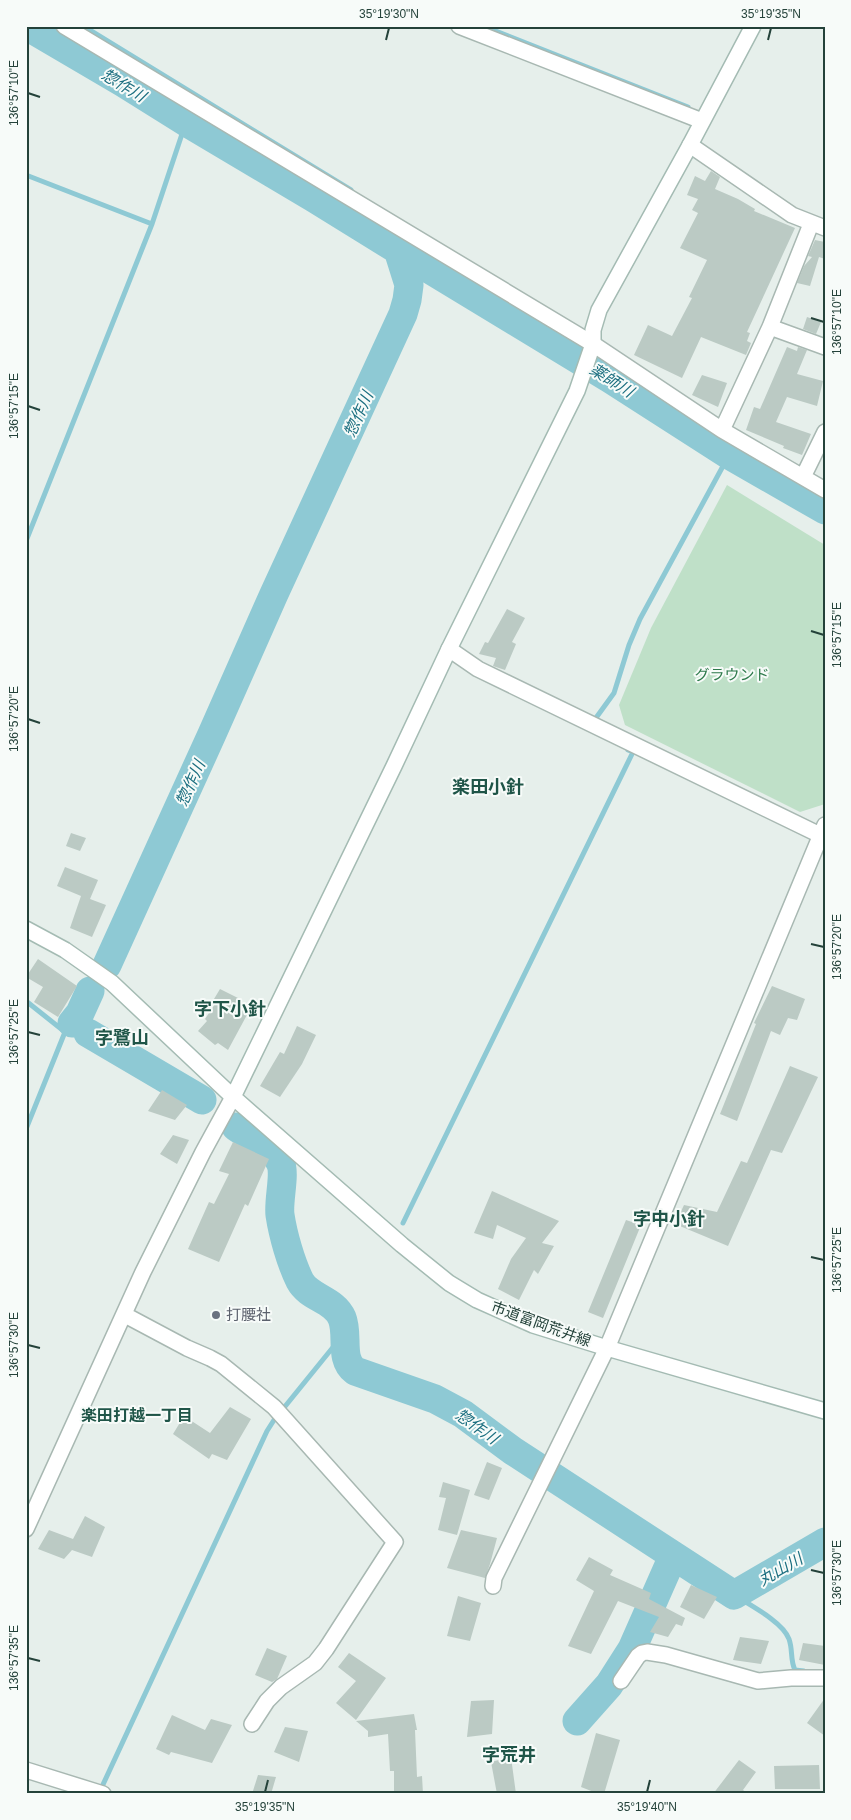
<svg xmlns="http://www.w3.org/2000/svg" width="851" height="1820" font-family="Helvetica,'Noto Sans JP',sans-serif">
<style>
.green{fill:#bfe0c8}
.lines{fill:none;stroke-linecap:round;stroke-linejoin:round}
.stream{stroke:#8ec9d4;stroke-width:5}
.river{stroke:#8ec9d4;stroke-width:29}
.building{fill:#bbcac4}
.street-casing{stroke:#a8b8b2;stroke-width:18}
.secondary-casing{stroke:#a4bbb3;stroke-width:18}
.street{stroke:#fff;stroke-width:15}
.secondary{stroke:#fff;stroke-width:15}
.ticks{fill:none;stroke:#24423a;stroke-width:2}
.worship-dot{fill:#6b7280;stroke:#f7fbf9;stroke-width:2}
.labels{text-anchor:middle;stroke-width:4;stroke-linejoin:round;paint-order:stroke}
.park-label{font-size:15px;fill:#2d7a4b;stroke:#f7fbf9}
.worship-label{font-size:15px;fill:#5b616d;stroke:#f7fbf9;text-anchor:start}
.street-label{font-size:15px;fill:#24423a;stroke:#f7fbf9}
.water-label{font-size:16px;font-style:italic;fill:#1c6f80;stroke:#f7fbf9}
.neighbourhood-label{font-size:16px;font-weight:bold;fill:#1f5548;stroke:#f7fbf9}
.quarter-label{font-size:18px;font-weight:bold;fill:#1f5548;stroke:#f7fbf9}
.neatline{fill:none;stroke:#24423a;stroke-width:2}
.ticks-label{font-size:12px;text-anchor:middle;fill:#24423a}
</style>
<rect width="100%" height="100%" fill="#e6efeb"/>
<!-- green -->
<path class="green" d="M 727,485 L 825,545 L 825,804 L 800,812 L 625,725 L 619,705 L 651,628 Z"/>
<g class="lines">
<!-- stream -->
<path class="stream" d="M 83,26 L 351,190
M 483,26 L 688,107
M 26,175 L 152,224
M 26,541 L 152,224 L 186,122
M 593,722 L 614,693 L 629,645 L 640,619 L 729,455
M 26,1001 L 65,1032
M 26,1129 L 65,1032 L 72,1023
M 403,1223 L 633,752 L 628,750
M 734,1595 C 750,1605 783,1622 789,1639 C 793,1650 790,1660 795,1670 L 804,1671
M 100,1791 L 267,1431 L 274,1420 L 334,1346"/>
<!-- river -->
<path class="river" d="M 30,28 L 122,82 L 186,122 L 314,198 L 398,250 L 409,285 L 407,300 L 403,314 L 274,594 L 212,734 L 107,965
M 398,250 L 609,378 L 729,455 L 825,510
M 72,1023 L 80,1013 L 90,991
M 88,1033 L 202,1100
M 236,1127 C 251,1137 272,1146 280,1162 C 286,1173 278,1200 280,1215 C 283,1235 291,1263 300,1281 C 309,1298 334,1299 342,1318 C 349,1335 339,1359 355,1371 L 435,1399 L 463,1414 L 513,1451 L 734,1595 L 825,1542
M 577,1721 L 609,1685 L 632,1649 L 673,1556"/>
</g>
<!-- building -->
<path class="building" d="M 711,171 L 720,177 L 715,189 L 738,199 L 755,209 L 754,211 L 795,228 L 747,332 L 750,333 L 747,341 L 751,343 L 746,355 L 701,337 L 682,378 L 634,355 L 648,325 L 672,336 L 692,298 L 689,297 L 707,260 L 680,248 L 698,213 L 692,210 L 698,199 L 687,195 L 695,176 L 705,181 Z
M 815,240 L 825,242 L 825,259 L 819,257 L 810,286 L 797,283 L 804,266 L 812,257 L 808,256 Z
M 807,317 L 821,322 L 816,334 L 803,329 Z
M 787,347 L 797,351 L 798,347 L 807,350 L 797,374 L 823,381 L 817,406 L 787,397 L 776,422 L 811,434 L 802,455 L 783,448 L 784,446 L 746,430 L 754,407 L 760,409 Z
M 702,375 L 727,383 L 718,407 L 692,395 Z
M 507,609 L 525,618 L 512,642 L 516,644 L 505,670 L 493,666 L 496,658 L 479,654 L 485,642 L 488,643 Z
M 71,833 L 86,838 L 80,851 L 66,846 Z
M 65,867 L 98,880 L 90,899 L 106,905 L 92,937 L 70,928 L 81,896 L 57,886 Z
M 38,959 L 77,986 L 58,1017 L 34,1002 L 43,987 L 26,977 Z
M 772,986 L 805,999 L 797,1020 L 788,1018 L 780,1035 L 771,1031 L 737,1121 L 720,1114 L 756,1024 L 754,1023 Z
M 220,989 L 238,998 L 235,1006 L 248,1013 L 228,1050 L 218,1043 L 215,1045 L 198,1031 L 207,1021 L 205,1019 L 217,1001 L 214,999 Z
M 297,1026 L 316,1035 L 302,1064 L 280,1097 L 260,1086 L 280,1052 L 284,1054 Z
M 790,1066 L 818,1077 L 782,1153 L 771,1150 L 728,1246 L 675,1224 L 684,1205 L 717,1212 L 741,1161 L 747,1163 Z
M 162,1090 L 187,1105 L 175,1120 L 148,1111 Z
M 173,1135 L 189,1140 L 177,1164 L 160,1154 Z
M 233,1142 L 269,1159 L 248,1206 L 245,1204 L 219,1262 L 188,1249 L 209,1202 L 214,1204 L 229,1174 L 219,1171 Z
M 492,1191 L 559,1221 L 542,1243 L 554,1246 L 538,1274 L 534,1270 L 519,1300 L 498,1289 L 511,1259 L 526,1238 L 497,1225 L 493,1239 L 474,1233 Z
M 626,1220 L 641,1225 L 603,1318 L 588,1312 Z
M 230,1407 L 251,1419 L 227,1460 L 212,1454 L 209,1459 L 173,1434 L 184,1416 L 210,1433 Z
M 487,1462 L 502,1468 L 489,1500 L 474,1495 Z
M 443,1482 L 470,1490 L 457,1535 L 438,1530 L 446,1498 L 439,1497 Z
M 85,1516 L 105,1527 L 92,1557 L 72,1550 L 64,1559 L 38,1549 L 49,1530 L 73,1539 Z
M 461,1530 L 497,1538 L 490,1564 L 485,1578 L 447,1568 Z
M 589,1557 L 613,1570 L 610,1575 L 651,1593 L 649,1599 L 685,1618 L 682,1626 L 676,1624 L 668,1637 L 650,1632 L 659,1617 L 618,1601 L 591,1654 L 568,1646 L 594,1591 L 576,1580 Z
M 691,1585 L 717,1597 L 704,1619 L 680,1607 Z
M 458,1596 L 481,1603 L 470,1641 L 447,1636 Z
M 740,1637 L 769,1641 L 761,1664 L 733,1660 Z
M 803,1643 L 825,1646 L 825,1665 L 799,1660 Z
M 267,1648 L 287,1656 L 277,1679 L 272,1682 L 255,1675 Z
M 349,1653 L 386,1678 L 356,1720 L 336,1703 L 356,1681 L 338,1667 Z
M 825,1698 L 825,1736 L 807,1723 Z
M 494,1700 L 492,1734 L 467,1737 L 471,1701 Z
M 414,1714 L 417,1730 L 415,1730 L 417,1777 L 422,1776 L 423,1794 L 394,1794 L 394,1771 L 390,1771 L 388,1734 L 368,1737 L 368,1731 L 356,1721 Z
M 172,1715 L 205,1730 L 211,1719 L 232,1725 L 212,1763 L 171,1752 L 169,1755 L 156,1749 Z
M 285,1727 L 308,1731 L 299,1762 L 274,1752 Z
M 596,1733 L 620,1740 L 604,1794 L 599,1794 L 581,1787 Z
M 511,1757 L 516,1794 L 497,1794 L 491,1762 Z
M 739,1760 L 756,1772 L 743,1790 L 748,1794 L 713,1794 Z
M 819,1765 L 820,1789 L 775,1789 L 774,1766 Z
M 258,1775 L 276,1777 L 271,1794 L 252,1794 Z"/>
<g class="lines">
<!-- street casing -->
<g class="street-casing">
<path id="street" d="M 64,26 L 593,344 L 722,430 L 825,490
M 459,26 L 702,121
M 690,145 L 792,215 L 825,228
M 770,327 L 825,347
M 722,430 L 770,327 L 811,224
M 803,477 L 825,432
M 449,649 L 478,669 L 820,835
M 125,1315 L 187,1348 L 210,1358 L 221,1364 L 274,1407 L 395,1542 L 326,1649 L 315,1663 L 281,1687 L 267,1701 L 252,1724
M 26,1529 L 143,1272 L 203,1152 L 233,1097
M 493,1586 L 494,1578 L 607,1348 L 825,825
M 621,1681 L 638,1656 L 642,1653 L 647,1652 L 666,1655 L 758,1681 L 791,1678 L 825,1678
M 26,1770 L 103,1794"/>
</g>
<!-- secondary casing -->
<g class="secondary-casing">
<path id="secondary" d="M 26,929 L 65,950 L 112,983 L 233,1097 L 402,1245 L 449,1283 L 477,1300 L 533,1325 L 607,1348 L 825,1411
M 233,1097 L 394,766 L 449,649 L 577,391 L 593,344 L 593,330 L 599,310 L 690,145 L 753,26"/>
</g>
<!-- street -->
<use href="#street" class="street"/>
<!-- secondary -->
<use href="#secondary" class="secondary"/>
</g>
<!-- ticks -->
<path class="ticks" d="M 386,40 L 389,28M 768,40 L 771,28M 28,93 L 40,97M 811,318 L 824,322M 28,406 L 40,410M 811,631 L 824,635M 28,719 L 40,723M 811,944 L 824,947M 28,1032 L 40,1035M 811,1257 L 824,1260M 28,1345 L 40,1348M 811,1570 L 824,1573M 28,1658 L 40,1661M 265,1792 L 268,1780M 647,1792 L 650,1780"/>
<!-- markers -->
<circle class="worship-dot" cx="216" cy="1315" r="5"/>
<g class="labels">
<!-- park labels -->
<g class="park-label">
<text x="732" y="680">グラウンド</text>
</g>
<!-- worship labels -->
<g class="worship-label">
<text x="226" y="1320">打腰社</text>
</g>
<!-- street labels -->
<g class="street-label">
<text transform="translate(541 1324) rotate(20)" y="5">市道富岡荒井線</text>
</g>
<!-- water labels -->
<g class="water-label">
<text transform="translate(124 85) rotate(31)" y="6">惣作川</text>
<text transform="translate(612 380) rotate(32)" y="6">薬師川</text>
<text transform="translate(358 414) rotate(-66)" y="6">惣作川</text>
<text transform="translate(190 783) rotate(-66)" y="6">惣作川</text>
<text transform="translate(477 1426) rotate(35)" y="6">惣作川</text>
<text transform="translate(780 1569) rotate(-30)" y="6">丸山川</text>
</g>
<!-- neighbourhood labels -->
<g class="neighbourhood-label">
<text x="137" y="1421">楽田打越一丁目</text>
</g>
<!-- quarter labels -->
<g class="quarter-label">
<text x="488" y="793">楽田小針</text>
<text x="230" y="1015">字下小針</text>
<text x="122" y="1044">字鷺山</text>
<text x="669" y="1225">字中小針</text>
<text x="509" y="1761">字荒井</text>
</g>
</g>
<!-- border -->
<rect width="851" height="1820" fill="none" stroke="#f7fbf9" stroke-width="55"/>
<rect x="28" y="28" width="796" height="1764" class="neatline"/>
<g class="ticks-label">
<text x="389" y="18">35°19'30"N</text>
<text x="771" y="18">35°19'35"N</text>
<text transform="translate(14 93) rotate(-90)" y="4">136°57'10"E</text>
<text transform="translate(837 322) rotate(-90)" y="4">136°57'10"E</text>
<text transform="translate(14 406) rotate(-90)" y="4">136°57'15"E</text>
<text transform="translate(837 635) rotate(-90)" y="4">136°57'15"E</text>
<text transform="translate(14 719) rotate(-90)" y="4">136°57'20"E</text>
<text transform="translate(837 947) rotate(-90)" y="4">136°57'20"E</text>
<text transform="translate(14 1032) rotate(-90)" y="4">136°57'25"E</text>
<text transform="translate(837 1260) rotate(-90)" y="4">136°57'25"E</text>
<text transform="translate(14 1345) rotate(-90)" y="4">136°57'30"E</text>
<text transform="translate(837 1573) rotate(-90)" y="4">136°57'30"E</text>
<text transform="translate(14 1658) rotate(-90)" y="4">136°57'35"E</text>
<text x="265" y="1811">35°19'35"N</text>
<text x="647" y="1811">35°19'40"N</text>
</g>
</svg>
